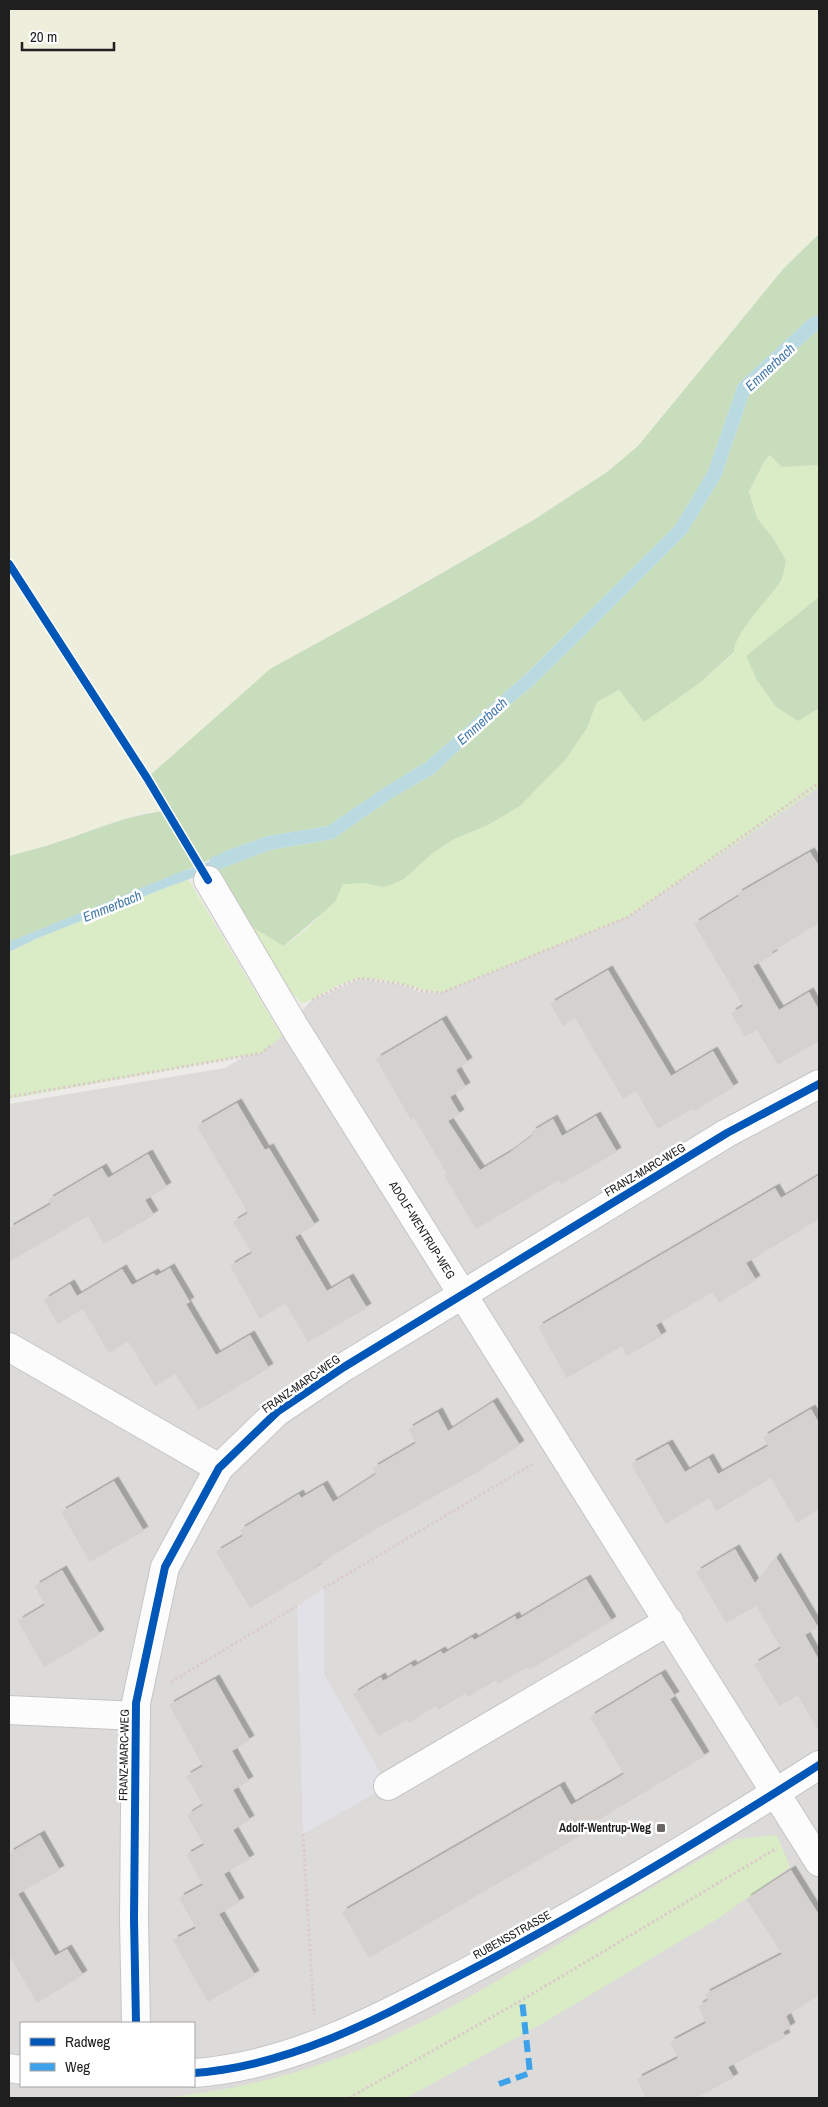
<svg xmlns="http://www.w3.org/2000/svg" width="828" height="2107" font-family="'Archivo Narrow',sans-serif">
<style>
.residential{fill:#dcdbd9;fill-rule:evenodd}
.farmland{fill:#edeedb}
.grass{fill:#daecc5}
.forest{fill:#c8ddbc}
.plaza{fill:#e2e1e7}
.water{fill:#badae2}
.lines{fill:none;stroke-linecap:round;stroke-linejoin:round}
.stream{stroke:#badae2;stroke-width:9}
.building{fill:#d4d1cf;filter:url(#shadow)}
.minor-casing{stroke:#c6c5c4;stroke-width:30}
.path{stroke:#dbccca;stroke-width:3;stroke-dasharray:2.5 2.5;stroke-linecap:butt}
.minor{stroke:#fcfcfc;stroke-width:28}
.quiet{stroke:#3da2ea;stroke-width:6;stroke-dasharray:12 6;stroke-linecap:butt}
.cycleway-casing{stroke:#fff;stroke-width:11}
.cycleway{stroke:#0057b8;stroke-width:8}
.poi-dot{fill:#676665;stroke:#fff;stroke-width:2}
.labels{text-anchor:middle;stroke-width:5;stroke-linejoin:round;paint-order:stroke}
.street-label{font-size:12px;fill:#1f1f1f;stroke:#fff}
.poi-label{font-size:12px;font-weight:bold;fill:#1f1f1f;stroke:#fff;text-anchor:end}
.water-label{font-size:14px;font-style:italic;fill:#4479ab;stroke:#fff}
</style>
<defs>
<filter id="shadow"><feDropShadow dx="4.5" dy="-4.5" stdDeviation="0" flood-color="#0004"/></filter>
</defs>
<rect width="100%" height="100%" fill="#edebe8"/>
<!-- residential -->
<path class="residential" d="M 819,784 L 819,2098 L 9,2098 L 9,1104 L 225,1068 L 278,1036 L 311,1001 L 360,979 L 402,985 L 420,992 L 440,993 L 545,950 ZM 21,2023 L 194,2023 L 194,2086 L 21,2086 Z"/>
<!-- farmland -->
<path class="farmland" d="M 9,9 L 819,9 L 819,234 L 784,268 L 638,446 L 607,472 L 532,521 L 307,649 L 146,778 L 167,811 L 141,813 L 101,826 L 62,841 L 9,856 Z"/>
<!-- grass -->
<path class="grass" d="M 771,455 L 781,467 L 819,465 L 819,787 L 628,917 L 441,993 C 415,990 386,977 360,979 C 339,980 322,998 302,1003 L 287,989 L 252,927 L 285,946 C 304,932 334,906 343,884 L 349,882 L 366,883 L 382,887 L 391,885 L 404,879 L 433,853 L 454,839 L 486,826 L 520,806 L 587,728 L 597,702 L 619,690 L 644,721 L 701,682 L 734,653 C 734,631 768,601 780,582 C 784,576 785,567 786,560 L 773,538 L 757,518 L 749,493 L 764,462 Z
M 188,879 L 282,1036 L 262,1053 L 9,1099 L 9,952 L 38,938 Z
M 777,1835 L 790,1867 L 719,1918 L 543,2023 L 406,2098 L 160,2098 C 242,2091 328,2067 403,2031 C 471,1999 535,1958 599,1919 C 644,1892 690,1865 736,1839 Z"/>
<!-- forest -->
<path class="forest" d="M 819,234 L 819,315 L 810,318 L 738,384 L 708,471 L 675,526 L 527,673 L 426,762 L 385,787 L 328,826 L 268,836 L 228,850 L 199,865 L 9,942 L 9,856 C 26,851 44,847 61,841 C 98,829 127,815 166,811 L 147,778 L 270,669 L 390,603 L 532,521 L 607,472 L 638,446 L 784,268 Z
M 819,329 L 819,465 L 781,467 L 770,455 L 764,462 L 749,492 L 757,518 L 773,538 L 786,560 C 785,567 784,576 780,582 C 768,601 735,631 734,652 L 701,682 L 644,722 L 619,690 L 597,702 L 587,728 L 566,759 L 520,806 L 486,826 L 454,839 L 433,853 L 404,879 L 391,885 L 382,887 L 365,883 L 343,884 L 335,902 L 284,946 L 252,927 L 215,871 L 270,850 L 333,839 L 392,798 L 435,773 L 479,731 L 536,683 L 686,534 L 721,477 L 750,392 Z
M 819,597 L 819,708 L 798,721 L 776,707 L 757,680 L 746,656 Z"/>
<!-- plaza -->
<path class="plaza" d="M 324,1588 L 324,1674 L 388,1786 L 303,1834 L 297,1606 Z"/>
<!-- water -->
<path class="water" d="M 819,315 L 819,329 L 750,392 L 721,477 L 686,534 L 536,683 L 479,731 L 435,773 L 392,798 L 333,839 L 270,850 L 215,871 L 209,859 L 228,850 L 268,836 L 328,826 L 385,787 L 426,762 L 527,673 L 675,526 L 708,471 L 738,384 L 810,318 Z
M 185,870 L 188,879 L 38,938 L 9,952 L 9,942 Z"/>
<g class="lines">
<!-- stream -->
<path class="stream" d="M 177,879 L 223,861"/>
</g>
<!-- building -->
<path class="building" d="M 810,852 L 819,866 L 819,923 L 772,952 L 773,955 L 753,966 L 779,1010 L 809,992 L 819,1010 L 819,1041 L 778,1065 L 757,1030 L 745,1037 L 731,1013 L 743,1006 L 694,924 L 739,896 L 737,894 Z
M 608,970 L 671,1076 L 713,1051 L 734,1087 L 694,1111 L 692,1109 L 658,1129 L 636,1091 L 623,1099 L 575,1018 L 563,1026 L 550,1004 Z
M 442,1020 L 468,1062 L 456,1070 L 466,1087 L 450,1097 L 460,1114 L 448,1121 L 480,1170 L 509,1153 L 533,1135 L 531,1132 L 553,1119 L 562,1136 L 596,1116 L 617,1152 L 561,1184 L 559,1180 L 476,1229 L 444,1175 L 447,1174 L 414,1118 L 411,1120 L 376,1059 Z
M 237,1103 L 265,1150 L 269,1148 L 315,1225 L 295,1237 L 327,1291 L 349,1278 L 367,1308 L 308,1342 L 285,1303 L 260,1319 L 230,1266 L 252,1253 L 233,1222 L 248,1213 L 197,1126 Z
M 148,1154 L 167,1187 L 145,1200 L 154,1215 L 104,1244 L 88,1216 L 9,1262 L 9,1228 L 51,1204 L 48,1200 L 102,1168 L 108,1178 Z
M 819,1175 L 819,1219 L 746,1263 L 756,1280 L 719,1303 L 713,1292 L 656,1325 L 662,1336 L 627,1356 L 622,1346 L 567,1378 L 538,1327 L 775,1188 L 781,1198 Z
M 170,1268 L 190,1302 L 186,1304 L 216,1355 L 250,1335 L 269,1368 L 199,1410 L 175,1374 L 155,1386 L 128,1341 L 109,1353 L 83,1309 L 58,1324 L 44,1300 L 70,1284 L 77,1296 L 122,1269 L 132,1285 L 154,1273 L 156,1276 Z
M 493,1402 L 520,1445 L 476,1473 L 376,1529 L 316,1566 L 317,1568 L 250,1608 L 216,1552 L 243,1536 L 240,1530 L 299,1494 L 301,1498 L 323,1485 L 333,1502 L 376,1474 L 373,1468 L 416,1443 L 408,1429 L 438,1412 L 448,1431 Z
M 811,1409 L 819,1423 L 819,1509 L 797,1523 L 771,1478 L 716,1511 L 709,1498 L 666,1524 L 631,1464 L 668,1444 L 685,1472 L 709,1458 L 718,1474 L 768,1446 L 763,1437 Z
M 114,1481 L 144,1531 L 90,1562 L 61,1512 Z
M 735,1549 L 755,1583 L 776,1557 L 818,1627 L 805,1635 L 819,1660 L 819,1732 L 798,1695 L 779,1706 L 754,1664 L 781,1648 L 756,1606 L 726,1623 L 696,1572 Z
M 62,1570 L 100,1634 L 44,1667 L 18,1621 L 45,1605 L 35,1586 Z
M 586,1579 L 612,1621 L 529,1670 L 527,1667 L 498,1684 L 496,1680 L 468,1697 L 466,1693 L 438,1710 L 436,1706 L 409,1723 L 407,1720 L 379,1736 L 353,1694 L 381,1677 L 383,1681 L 411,1664 L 413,1667 L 441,1651 L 443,1654 L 472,1637 L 474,1640 L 515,1616 L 517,1620 Z
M 661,1674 L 675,1696 L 670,1699 L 705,1756 L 585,1828 L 587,1832 L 369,1958 L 342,1912 L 560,1786 L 571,1805 L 624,1774 L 590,1717 Z
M 215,1679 L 250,1740 L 232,1751 L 249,1781 L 233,1790 L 250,1820 L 233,1830 L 250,1859 L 224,1874 L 240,1902 L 219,1914 L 255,1975 L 208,2002 L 173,1940 L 196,1928 L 179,1898 L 203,1885 L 186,1855 L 204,1845 L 187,1815 L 203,1805 L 186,1776 L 203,1766 L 169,1705 Z
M 40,1835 L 60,1870 L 18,1894 L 55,1956 L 67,1949 L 83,1975 L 37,2003 L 9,1955 L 9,1853 Z
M 791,1870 L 819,1915 L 819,1995 L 786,2016 L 791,2027 L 783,2032 L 786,2037 L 728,2067 L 734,2078 L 695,2098 L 646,2098 L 637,2079 L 678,2058 L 670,2042 L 706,2023 L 698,2006 L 708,2000 L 705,1994 L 782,1954 L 746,1899 Z"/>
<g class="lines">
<!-- minor casing -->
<g class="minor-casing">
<path id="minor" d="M 208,880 L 294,1026 L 819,1862
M 9,1347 L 219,1468
M 9,1710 L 136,1716
M 388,1786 L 669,1621
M 136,2023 L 134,1919 L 136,1703 L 165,1567 L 219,1468 L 277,1412 L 344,1367 L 727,1133 L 819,1084
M 9,2068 L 21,2070
M 194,2073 C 291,2066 377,2019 461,1975 C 584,1911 703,1839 819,1765"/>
</g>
<!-- path -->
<path class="path" d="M 312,1000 L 347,983 L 361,978 L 401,984 L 423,991 L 441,993 L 628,917 L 819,783
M 9,1097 L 262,1053 L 271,1045
M 324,1588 L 534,1463
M 171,1682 L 297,1606
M 303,1834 L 314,2015
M 349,2098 L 522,2000 L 777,1848"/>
<!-- minor -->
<use href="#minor" class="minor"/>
<!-- quiet -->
<path class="quiet" d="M 499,2084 L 530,2073 L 522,2000"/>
<!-- cycleway casing -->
<g class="cycleway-casing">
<path id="cycleway" d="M 9,564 L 147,778 L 208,880
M 136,2023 L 134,1919 L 136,1703 L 165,1567 L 219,1468 L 277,1412 L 344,1367 L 727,1133 L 819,1084
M 194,2073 C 291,2066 377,2019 461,1975 C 584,1911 703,1839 819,1765"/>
</g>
<!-- cycleway -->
<use href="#cycleway" class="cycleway"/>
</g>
<!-- markers -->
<rect class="poi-dot" x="656" y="1823" width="10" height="10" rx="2.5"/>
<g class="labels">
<!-- street labels -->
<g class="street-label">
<text transform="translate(645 1170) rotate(-31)" y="4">FRANZ-MARC-WEG</text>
<text transform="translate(422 1230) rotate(58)" y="4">ADOLF-WENTRUP-WEG</text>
<text transform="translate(301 1384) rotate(-35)" y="4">FRANZ-MARC-WEG</text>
<text transform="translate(124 1755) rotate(-89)" y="4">FRANZ-MARC-WEG</text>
<text transform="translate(512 1935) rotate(-29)" y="4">RUBENSSTRASSE</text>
</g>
<!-- poi labels -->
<g class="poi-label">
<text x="651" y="1832">Adolf-Wentrup-Weg</text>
</g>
<!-- water labels -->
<g class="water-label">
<text transform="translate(770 367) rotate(-43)" y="5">Emmerbach</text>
<text transform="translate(482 721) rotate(-42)" y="5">Emmerbach</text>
<text transform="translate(112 906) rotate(-22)" y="5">Emmerbach</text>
</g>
</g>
<!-- border -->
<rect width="828" height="2107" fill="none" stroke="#1f1f1f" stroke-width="20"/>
<!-- legend -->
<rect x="20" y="2022" width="175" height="65" fill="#ffffff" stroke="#a5a5a5"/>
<rect x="30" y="2038" width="25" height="8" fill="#0057b8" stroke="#a5a5a5"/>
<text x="65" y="2047" font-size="15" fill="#1f1f1f">Radweg</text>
<rect x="30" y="2063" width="25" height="8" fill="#3da2ea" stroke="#a5a5a5"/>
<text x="65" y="2072" font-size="15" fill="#1f1f1f">Weg</text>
<!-- scale -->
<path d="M22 42v8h92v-8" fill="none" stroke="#1f1f1f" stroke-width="2.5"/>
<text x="30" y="42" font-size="15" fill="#1f1f1f" stroke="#ffffff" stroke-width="4" paint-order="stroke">20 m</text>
</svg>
